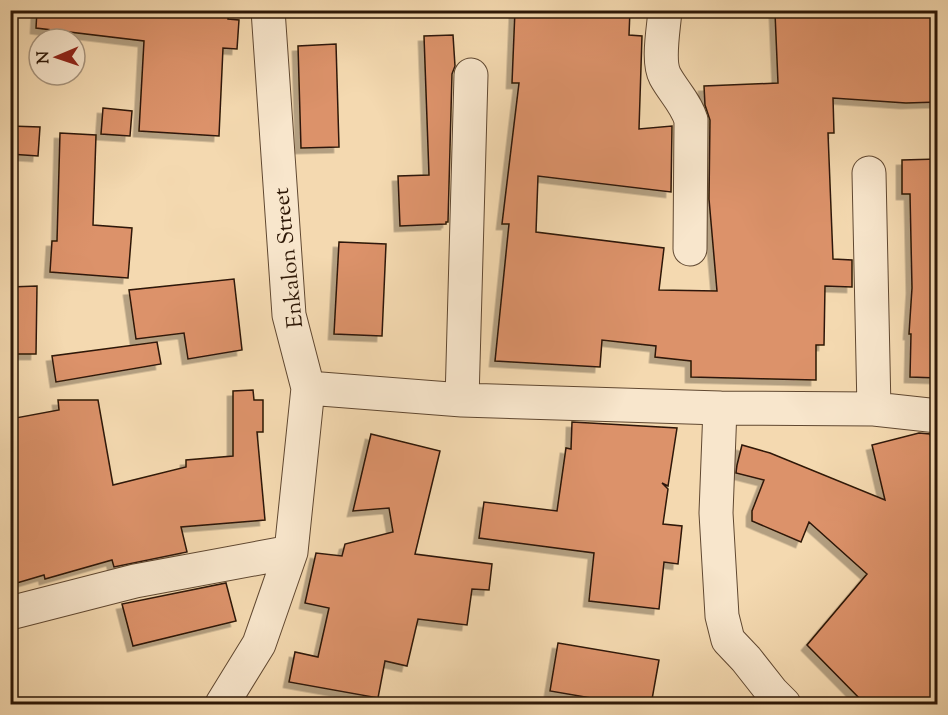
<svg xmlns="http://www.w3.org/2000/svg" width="948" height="715" font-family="'Sorts Mill Goudy',serif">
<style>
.building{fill:#dc926b;stroke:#2e1807;stroke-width:1.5;filter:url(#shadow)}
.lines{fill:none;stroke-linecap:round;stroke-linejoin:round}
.minor-casing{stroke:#604831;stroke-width:35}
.minor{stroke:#f8e6cc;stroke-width:33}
.labels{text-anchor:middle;stroke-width:4.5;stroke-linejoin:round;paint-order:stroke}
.street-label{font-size:22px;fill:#2e1807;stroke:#f8e6cc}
</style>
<defs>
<filter id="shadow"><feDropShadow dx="-5.5" dy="5.5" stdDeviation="0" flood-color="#0004"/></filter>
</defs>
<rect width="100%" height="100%" fill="#f4d9b0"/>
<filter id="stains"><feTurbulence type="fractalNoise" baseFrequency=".00333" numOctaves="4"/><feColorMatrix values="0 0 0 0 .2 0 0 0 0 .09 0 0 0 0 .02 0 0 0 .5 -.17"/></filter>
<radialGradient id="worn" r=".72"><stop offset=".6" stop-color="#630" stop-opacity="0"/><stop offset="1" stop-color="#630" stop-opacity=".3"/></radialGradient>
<!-- building -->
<path class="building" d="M 37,10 L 141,10 L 141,13 L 197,17 L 197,10 L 229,10 L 228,19 L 239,20 L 237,49 L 223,48 L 219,136 L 139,131 L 144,41 L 36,28 Z
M 515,10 L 630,10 L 629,35 L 642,36 L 639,129 L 672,126 L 671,192 L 538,176 L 536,232 L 664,248 L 659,290 L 717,291 L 709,199 L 710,120 L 705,105 L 704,86 L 778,83 L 775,13 L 826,10 L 938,10 L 938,102 L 906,103 L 833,98 L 834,133 L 828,133 L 833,259 L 852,260 L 852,287 L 825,286 L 824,345 L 816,345 L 816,380 L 691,377 L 691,361 L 655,357 L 656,346 L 602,340 L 600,367 L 495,361 L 509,224 L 502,224 L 519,83 L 512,83 Z
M 453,35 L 455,66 L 452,74 L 448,222 L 446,222 L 446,224 L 400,226 L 398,176 L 429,175 L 424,36 Z
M 336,44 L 339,147 L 301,148 L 298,46 Z
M 103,108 L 132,111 L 130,136 L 101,134 Z
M 10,126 L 40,127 L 38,156 L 10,154 Z
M 60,133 L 96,135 L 93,225 L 132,228 L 128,278 L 50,272 L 52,241 L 57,241 Z
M 938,159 L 938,378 L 910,377 L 911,334 L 909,334 L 912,288 L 910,194 L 902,194 L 902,160 Z
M 339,242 L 386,244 L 382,336 L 334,334 Z
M 234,279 L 242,350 L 188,359 L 184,333 L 136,339 L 129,290 Z
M 37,286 L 36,354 L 10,354 L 10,287 Z
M 157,342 L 161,364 L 56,382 L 52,356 Z
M 253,390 L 254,400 L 263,400 L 263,432 L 257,432 L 265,520 L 181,527 L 187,552 L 114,567 L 112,560 L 45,579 L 44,575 L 10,585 L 10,419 L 59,410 L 58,400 L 98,400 L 113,485 L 186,467 L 186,460 L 233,456 L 233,391 Z
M 572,422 L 677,428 L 668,486 L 662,483 L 668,489 L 663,524 L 682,526 L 678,564 L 664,562 L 659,609 L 589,601 L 594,553 L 479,538 L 484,502 L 557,511 L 566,448 L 571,449 Z
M 919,433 L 930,434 L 938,464 L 938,705 L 866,705 L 807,645 L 867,574 L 809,522 L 801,542 L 752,521 L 752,511 L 764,480 L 736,473 L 737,465 L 742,445 L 770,453 L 885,500 L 872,445 Z
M 371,434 L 440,451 L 415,554 L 492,564 L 489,590 L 472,589 L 467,625 L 418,619 L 407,666 L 385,661 L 378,698 L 289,682 L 295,652 L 318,657 L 329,608 L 305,603 L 316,553 L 342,556 L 345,544 L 393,532 L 389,508 L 353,511 Z
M 226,583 L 236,621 L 133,646 L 122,604 Z
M 558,643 L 659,660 L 651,705 L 632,705 L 550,691 Z"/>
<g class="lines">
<!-- minor casing -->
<g class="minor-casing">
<path id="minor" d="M 665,10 C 664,27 657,61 665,76 C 673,91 686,103 691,120 L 690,249
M 869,173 L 874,409
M 308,388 L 462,400 L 720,408 L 874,409 L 938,416
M 462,400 L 471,75
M 720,408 L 716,513 L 722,616 L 728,640 L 746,659 L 772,692 L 784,704
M 10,613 L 135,581 L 291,552
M 222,704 L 259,644 L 291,552 L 308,388 L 289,315 L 268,10"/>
</g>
<!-- minor -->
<use href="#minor" class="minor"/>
</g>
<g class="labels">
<!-- street labels -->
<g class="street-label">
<text transform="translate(287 258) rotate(-96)" y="8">Enkalon Street</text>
</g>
</g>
<!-- margin -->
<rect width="948" height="715" fill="none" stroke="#f4d9b0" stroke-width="36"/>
<rect x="12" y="12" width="924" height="691" fill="none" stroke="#2e1807" stroke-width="3"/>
<rect x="18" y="18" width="912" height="679" fill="none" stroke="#2e1807" stroke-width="1.5"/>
<!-- north arrow -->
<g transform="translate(57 57) rotate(268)"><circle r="28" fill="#f8e6cc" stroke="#a7947d" stroke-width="1.5"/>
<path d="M0-4.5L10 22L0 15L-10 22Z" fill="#8f2418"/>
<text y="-9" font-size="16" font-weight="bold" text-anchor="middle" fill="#2e1807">N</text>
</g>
<rect width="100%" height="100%" filter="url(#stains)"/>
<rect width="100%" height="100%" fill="url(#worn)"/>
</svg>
